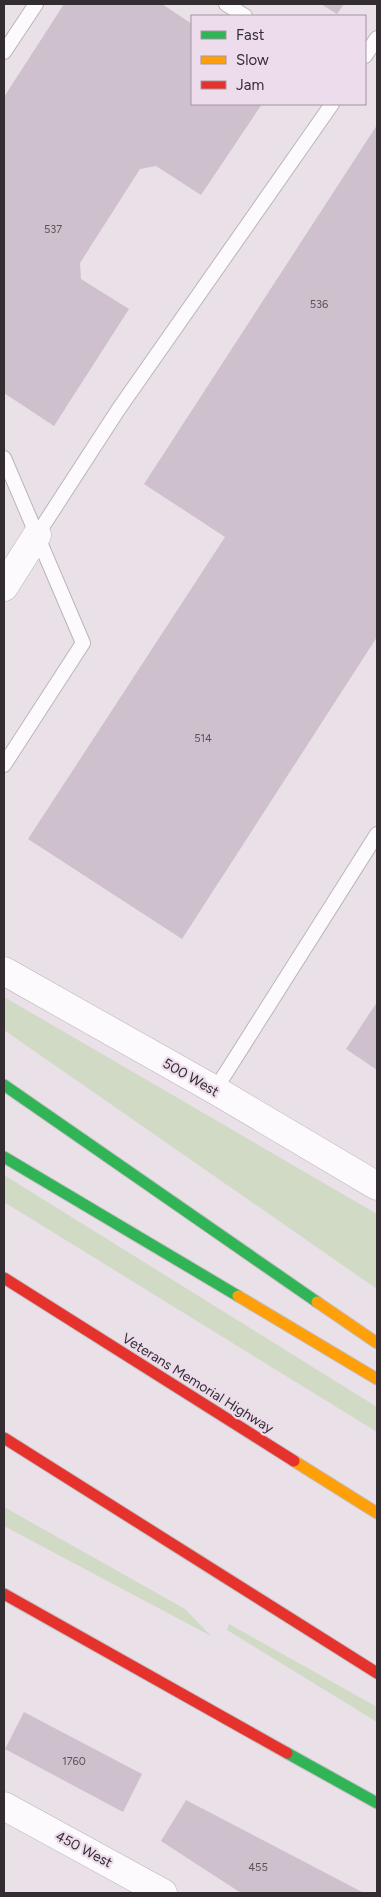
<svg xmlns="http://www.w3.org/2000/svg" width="381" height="1897" font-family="Figtree,sans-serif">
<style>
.green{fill:#d0dac5}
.building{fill:#cfc0ce}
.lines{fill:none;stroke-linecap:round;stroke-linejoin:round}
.lane-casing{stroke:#bbb4ba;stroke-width:16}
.street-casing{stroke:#bbb4ba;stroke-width:29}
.fast-casing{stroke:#c3bec2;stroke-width:13}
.slow-casing{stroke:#c3bec2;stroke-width:13}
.jam-casing{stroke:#c3bec2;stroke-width:13}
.lane{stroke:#fcfafc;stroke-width:14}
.street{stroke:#fcfafc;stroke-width:28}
.fast{stroke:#30b455;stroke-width:11}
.slow{stroke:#ff9f0a;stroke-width:11}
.jam{stroke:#e5322d;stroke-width:11}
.labels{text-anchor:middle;stroke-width:4.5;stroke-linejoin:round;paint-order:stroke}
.number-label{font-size:11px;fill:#5a5259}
.street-label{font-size:14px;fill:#332d32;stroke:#eddceb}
</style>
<rect width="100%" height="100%" fill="#e9e0e8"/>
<!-- green -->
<path class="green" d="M 4,997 L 377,1214 L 377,1289 L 4,1030 Z
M 4,1175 L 377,1407 L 377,1432 L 4,1202 Z
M 4,1507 L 185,1609 L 211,1636 L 4,1526 Z
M 229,1624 L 377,1707 L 377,1722 L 227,1630 Z"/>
<!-- building -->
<path class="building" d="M 64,4 L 162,4 L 192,24 L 192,104 L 262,104 L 201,195 L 156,166 L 140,169 L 80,263 L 81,279 L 129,309 L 54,426 L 4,393 L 4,97 Z
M 321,4 L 344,4 L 337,14 Z
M 377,125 L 377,637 L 182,939 L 28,839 L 225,537 L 144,484 Z
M 377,1002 L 377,1070 L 346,1049 Z
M 24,1712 L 142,1774 L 123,1812 L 5,1749 Z
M 186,1800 L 364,1893 L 241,1893 L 161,1841 Z"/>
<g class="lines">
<!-- lane casing -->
<g class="lane-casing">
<path id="lane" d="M 226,4 L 245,16
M 4,52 L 36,4
M 365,56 L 377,38
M 4,458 L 83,643 L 4,765
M 37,535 L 118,410 L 332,104
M 215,1090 L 377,834"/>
</g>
<!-- street casing -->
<g class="street-casing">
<path id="street" d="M 4,587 L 37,535
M 4,971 L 215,1090 L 377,1186
M 4,1806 L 163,1893"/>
</g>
<!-- fast casing -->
<g class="fast-casing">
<path id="fast" d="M 4,1085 L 317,1302
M 4,1157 L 238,1296
M 287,1753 L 377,1803"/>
</g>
<!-- slow casing -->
<g class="slow-casing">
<path id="slow" d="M 238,1296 L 377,1379
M 317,1302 L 377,1343
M 294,1461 L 377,1513"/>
</g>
<!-- jam casing -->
<g class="jam-casing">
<path id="jam" d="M 4,1278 L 294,1461
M 4,1438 L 377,1673
M 4,1594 L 287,1753"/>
</g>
<!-- lane -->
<use href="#lane" class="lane"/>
<!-- street -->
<use href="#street" class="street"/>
<!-- fast -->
<use href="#fast" class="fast"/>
<!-- slow -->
<use href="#slow" class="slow"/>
<!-- jam -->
<use href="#jam" class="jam"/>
</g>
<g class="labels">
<!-- number labels -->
<g class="number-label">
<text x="53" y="233">537</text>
<text x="319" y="308">536</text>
<text x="203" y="742">514</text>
<text x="74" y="1765">1760</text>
<text x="258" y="1871">455</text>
</g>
<!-- street labels -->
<g class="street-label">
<text transform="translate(191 1077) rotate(30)" y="5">500 West</text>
<text transform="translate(198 1383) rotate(32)" y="5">Veterans Memorial Highway</text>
<text transform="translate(84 1849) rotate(28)" y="5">450 West</text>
</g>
</g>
<!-- border -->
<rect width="381" height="1897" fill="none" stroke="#332d32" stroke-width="10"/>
<!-- legend -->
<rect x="191" y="15" width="175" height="90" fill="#eddceb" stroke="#a396a1"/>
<rect x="201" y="31" width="25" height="8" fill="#30b455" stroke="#a396a1"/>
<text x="236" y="40" font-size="15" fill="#332d32">Fast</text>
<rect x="201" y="56" width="25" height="8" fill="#ff9f0a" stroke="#a396a1"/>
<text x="236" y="65" font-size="15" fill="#332d32">Slow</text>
<rect x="201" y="81" width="25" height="8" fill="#e5322d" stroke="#a396a1"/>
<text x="236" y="90" font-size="15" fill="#332d32">Jam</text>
</svg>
